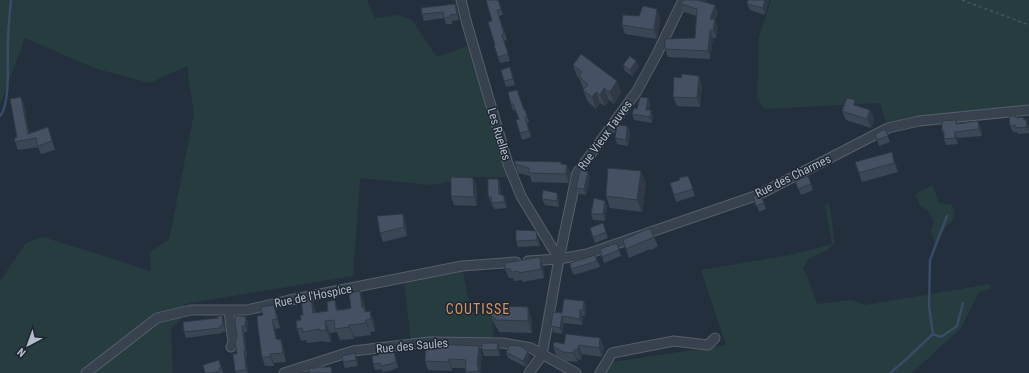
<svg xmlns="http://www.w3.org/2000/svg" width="1029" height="373" font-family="'Roboto Condensed',sans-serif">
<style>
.green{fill:#263c3f}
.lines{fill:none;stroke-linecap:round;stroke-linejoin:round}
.stream{stroke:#394c67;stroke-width:2.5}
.minor-casing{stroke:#565f6c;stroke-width:11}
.path{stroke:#44595c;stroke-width:1.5;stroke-dasharray:3 3;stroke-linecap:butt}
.minor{stroke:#38414e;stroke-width:9}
.wall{fill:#3b4654}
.shaded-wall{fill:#303945}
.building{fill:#455162;stroke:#303945}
.labels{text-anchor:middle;stroke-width:3;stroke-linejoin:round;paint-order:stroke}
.street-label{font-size:12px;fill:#b4bcc9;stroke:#1d2633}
.quarter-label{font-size:14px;letter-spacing:1px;fill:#d59563;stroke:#1d2633}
</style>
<rect width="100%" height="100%" fill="#242f3e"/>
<!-- green -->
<path class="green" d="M 0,0 L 367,0 L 375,18 L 399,15 L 412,20 L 437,57 L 467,46 L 508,177 L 474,177 L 432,185 L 360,178 L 353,276 L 184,304 L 183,317 L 171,329 L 173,373 L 0,373 L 0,281 L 26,243 L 43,237 L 151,271 L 149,252 L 169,240 L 194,114 L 187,66 L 150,83 L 97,69 L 25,38 L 0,105 Z
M 771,0 L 1029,0 L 1029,110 L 888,128 L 880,103 L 764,109 L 757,98 L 759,37 Z
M 933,185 L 939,203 L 952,205 L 955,213 L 952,221 L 945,228 L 936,246 L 931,232 L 934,222 L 928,211 L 920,206 L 915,194 Z
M 829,203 L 835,242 L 827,250 L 808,259 L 803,269 L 808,278 L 817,304 L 851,300 L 865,305 L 990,284 L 991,289 L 979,292 L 961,328 L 912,373 L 605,373 L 612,362 L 726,345 L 701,270 L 790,255 L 832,244 L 825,204 Z
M 462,266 L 471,312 L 494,315 L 493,340 L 411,340 L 404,284 Z"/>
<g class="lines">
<!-- stream -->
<path class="stream" d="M 0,116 C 11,104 7,57 8,40 C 8,27 10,13 11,0
M 933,334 L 941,337 L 957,326 L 963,303
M 890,373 L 902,363 L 933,334 L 929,306 L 930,260 L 947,216"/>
<!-- minor casing -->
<g class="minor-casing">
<path id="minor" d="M 461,0 L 467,24 L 508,164 L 521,196 L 559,259
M 528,261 L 559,259 L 587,254 L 758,195 L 888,128 L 919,121 L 1029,110
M 229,310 L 233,343 L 231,347
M 86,373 L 157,318 L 191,310 L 247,310 L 290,300 L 462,266 L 516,262
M 284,373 L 353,351 L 429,342 L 503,343 L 531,348 L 576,373
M 529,373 L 542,355 L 559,259 L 577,173 L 637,91 L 657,54 L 683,0
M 600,373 L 612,353 L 674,341 L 708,345 L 715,338"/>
</g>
<!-- path -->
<path class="path" d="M 962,0 L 1029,25"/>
<!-- minor -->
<use href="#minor" class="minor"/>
</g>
<!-- wall -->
<path class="wall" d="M 498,0 L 503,15 L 499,16 L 507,40 L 504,41 L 510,61 L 500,63 L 498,57 L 495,45 L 492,21 L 497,1 Z
M 683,0 L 706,0 L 704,2 L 718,13 L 715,20 L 718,27 L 716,38 L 713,38 L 710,59 L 668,57 L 665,49 L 695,38 L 697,16 L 684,12 L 681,4 Z
M 748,0 L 769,0 L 765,15 L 750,10 L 747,4 Z
M 421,8 L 457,10 L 459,20 L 452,21 L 452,24 L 446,24 L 444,18 L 424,21 L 422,14 Z
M 660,18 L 657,39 L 625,34 L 622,25 Z
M 636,61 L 639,67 L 632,76 L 625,71 L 623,65 Z
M 573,65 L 617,81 L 621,93 L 614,104 L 609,100 L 605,106 L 600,103 L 596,109 L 588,102 L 583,90 L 584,89 L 583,88 L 579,78 L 577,77 Z
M 512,73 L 515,85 L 506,87 L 504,81 Z
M 702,85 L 700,107 L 677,106 L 673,97 Z
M 508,92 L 524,110 L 525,110 L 529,122 L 527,123 L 531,137 L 522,140 L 516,120 L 519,119 L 516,110 L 513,111 L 511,104 Z
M 21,97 L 24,105 L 29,133 L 48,127 L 55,150 L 41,154 L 38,147 L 18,150 L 15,142 L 17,137 Z
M 648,98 L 650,104 L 649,110 L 651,110 L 653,116 L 652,123 L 634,120 L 632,114 Z
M 870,110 L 874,119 L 871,128 L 846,120 L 842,111 Z
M 1016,117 L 1024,120 L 1029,126 L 1029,133 L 1018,134 L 1017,132 L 1013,132 L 1010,126 Z
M 956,120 L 957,124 L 981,127 L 982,136 L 957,138 L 958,144 L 946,145 L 944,139 L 944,135 L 942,131 Z
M 627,126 L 630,132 L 628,146 L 617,144 L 615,138 Z
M 885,129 L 890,142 L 879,146 L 875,134 Z
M 855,162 L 895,162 L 898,172 L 862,182 Z
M 515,164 L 561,164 L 567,165 L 571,174 L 569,183 L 532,182 L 530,176 L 518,173 Z
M 688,176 L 695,196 L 676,202 L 670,183 L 680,180 Z
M 808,176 L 813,190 L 801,195 L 795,181 Z
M 590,178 L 586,195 L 579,194 L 576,188 Z
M 498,179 L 500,185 L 501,195 L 506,202 L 507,208 L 494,209 L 488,196 Z
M 646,183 L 642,212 L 610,208 L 606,196 Z
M 477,187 L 477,206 L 454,205 L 451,196 Z
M 753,196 L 764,203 L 766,209 L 759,212 Z
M 542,199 L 559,199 L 559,207 L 545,205 Z
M 605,201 L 607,207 L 605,221 L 593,220 L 591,214 Z
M 603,223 L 608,238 L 595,243 L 590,228 Z
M 406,224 L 407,236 L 383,242 L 380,233 Z
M 536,231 L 538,237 L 540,246 L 518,247 L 516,241 Z
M 654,237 L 658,246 L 651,250 L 650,249 L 629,258 L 623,240 Z
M 617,243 L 621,256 L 604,263 L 600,249 Z
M 595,255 L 600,267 L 574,275 L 571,269 Z
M 540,257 L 543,266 L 544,278 L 522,282 L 522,280 L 514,281 L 513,278 L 509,278 L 505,269 Z
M 360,291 L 364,303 L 366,312 L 375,323 L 375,331 L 370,332 L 371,335 L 354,337 L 354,339 L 340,340 L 337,332 L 330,333 L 331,342 L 325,342 L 324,341 L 307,343 L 306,340 L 301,341 L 297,329 L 301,320 L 303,315 L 311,297 L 315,309 L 316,313 L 328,311 L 335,301 L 338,310 L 351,308 Z
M 584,301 L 586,308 L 585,316 L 583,316 L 583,325 L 564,323 L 562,334 L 553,332 L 551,326 L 562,313 Z
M 277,314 L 280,328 L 275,329 L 277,339 L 281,340 L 284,349 L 286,362 L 274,363 L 274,366 L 265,366 L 262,357 L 259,331 L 258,328 Z
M 236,315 L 248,322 L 247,332 L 244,332 L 247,355 L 246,356 L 248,373 L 236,373 L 235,371 L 237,354 Z
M 491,316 L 532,319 L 532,333 L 499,332 L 498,329 L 496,327 Z
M 224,321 L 226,331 L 222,332 L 222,333 L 186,338 L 184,332 Z
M 600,338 L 604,347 L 602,357 L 582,354 L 581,360 L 578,359 L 577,362 L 566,361 L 556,355 L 553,346 Z
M 435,340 L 436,344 L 479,346 L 482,355 L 480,372 L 481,373 L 466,373 L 465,368 L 452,368 L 452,371 L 428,370 L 425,361 Z
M 500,349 L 500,356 L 484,356 L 482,350 Z
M 528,351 L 530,357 L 526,367 L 508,358 L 506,352 Z
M 394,352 L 396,358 L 398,368 L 393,369 L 394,370 L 382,372 L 382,369 L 375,370 L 373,364 L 379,355 Z
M 357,359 L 358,366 L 345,368 L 343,362 Z
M 221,366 L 223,373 L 205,373 Z"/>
<!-- shaded-wall -->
<path class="shaded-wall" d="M 697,0 L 706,0 L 699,8 Z
M 765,0 L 769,0 L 765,15 L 763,8 Z
M 455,4 L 457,10 L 459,20 L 457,14 Z
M 715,5 L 718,13 L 715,20 L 718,27 L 716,38 L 710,19 Z
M 657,9 L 660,18 L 657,39 L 654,30 Z
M 710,30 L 713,38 L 710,59 L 708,51 Z
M 636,61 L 639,67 L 632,76 L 630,70 Z
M 699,76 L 702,85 L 700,107 L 697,98 Z
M 617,81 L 621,93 L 614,104 L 610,92 Z
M 604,88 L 609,100 L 605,106 L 600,95 Z
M 596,92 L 600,103 L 596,109 L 592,97 Z
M 21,97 L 24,105 L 30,139 L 28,134 Z
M 648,98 L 650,104 L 648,116 L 646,110 Z
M 651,110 L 653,116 L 652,123 L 650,117 Z
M 870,110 L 874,119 L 871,128 L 867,119 Z
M 1026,119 L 1029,126 L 1029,131 L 1027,127 Z
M 978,121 L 981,127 L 982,136 L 979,129 Z
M 627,126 L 630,132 L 628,146 L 626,140 Z
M 955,132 L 957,138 L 958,144 L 955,138 Z
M 892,152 L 898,172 L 894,163 Z
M 567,165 L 571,174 L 569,183 L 566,174 Z
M 641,171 L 646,183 L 642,212 L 637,200 Z
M 588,172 L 590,178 L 586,195 L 584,189 Z
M 473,178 L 477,187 L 477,206 L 474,197 Z
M 498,179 L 500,185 L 501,200 L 499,194 Z
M 557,193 L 559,199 L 559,207 L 557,201 Z
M 504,196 L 506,202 L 507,208 L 504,202 Z
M 605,201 L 607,207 L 605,221 L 603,214 Z
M 403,214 L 406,224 L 407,236 L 404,227 Z
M 536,231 L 538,237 L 540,246 L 537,240 Z
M 540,257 L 543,266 L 544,278 L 541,269 Z
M 360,291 L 364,303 L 365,309 L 368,320 L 362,307 Z
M 311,297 L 315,309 L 318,325 L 313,313 Z
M 335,301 L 339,313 L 336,310 Z
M 584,301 L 586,308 L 585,316 L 583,310 Z
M 274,305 L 277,314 L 280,328 L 277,319 Z
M 528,307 L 532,319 L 532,333 L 528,321 Z
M 580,310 L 583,316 L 583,325 L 580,319 Z
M 370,311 L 375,323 L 375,331 L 371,319 Z
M 222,315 L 224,321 L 226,331 L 223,326 Z
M 562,316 L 564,323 L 562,334 L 560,328 Z
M 246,317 L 248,322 L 247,332 L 245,326 Z
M 272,320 L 275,329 L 279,349 L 276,339 Z
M 366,320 L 371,335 L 366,323 Z
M 325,321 L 330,333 L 331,342 L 326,330 Z
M 349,325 L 354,337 L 354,339 L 349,327 Z
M 242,326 L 244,332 L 247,355 L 245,350 Z
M 600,338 L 604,347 L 602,357 L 599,348 Z
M 281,340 L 284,349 L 286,362 L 283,353 Z
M 498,343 L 500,349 L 500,356 L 497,350 Z
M 579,345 L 582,354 L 581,360 L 577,350 Z
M 479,346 L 482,355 L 480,372 L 481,373 L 479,373 L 477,365 Z
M 244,350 L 246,356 L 248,373 L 247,373 L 246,370 Z
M 574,350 L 578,359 L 577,362 L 574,353 Z
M 528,351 L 530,357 L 526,367 L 523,361 Z
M 394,352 L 396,358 L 398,368 L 396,362 Z
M 355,353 L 357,359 L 358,366 L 356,360 Z
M 270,354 L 274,363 L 274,366 L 270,357 Z
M 449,359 L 452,368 L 452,371 L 449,362 Z"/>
<!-- building -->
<path class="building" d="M 486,0 L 496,0 L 497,1 L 498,0 L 501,9 L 497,10 L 504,34 L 502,35 L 508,54 L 498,57 L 494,45 L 495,45 L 488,22 L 492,21 Z
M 683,0 L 697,0 L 715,5 L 710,19 L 715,19 L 713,31 L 710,30 L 708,51 L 665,49 L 665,39 L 695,38 L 697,9 L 681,4 Z
M 748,0 L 765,0 L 763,8 L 747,4 Z
M 455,4 L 457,14 L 450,15 L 450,17 L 444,18 L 443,12 L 422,14 L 421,8 Z
M 643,6 L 657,9 L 654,30 L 622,25 L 623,15 L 639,16 Z
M 581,54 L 617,81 L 610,92 L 604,88 L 600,95 L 596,92 L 592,97 L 583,90 L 588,85 L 579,76 L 582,72 L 573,65 Z
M 630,56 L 636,61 L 630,70 L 623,65 Z
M 510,67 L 513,79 L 504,81 L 501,70 Z
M 682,74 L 699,76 L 697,98 L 673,97 L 674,77 L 681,78 Z
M 517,90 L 524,110 L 525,110 L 527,116 L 525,117 L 529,131 L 520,133 L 516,120 L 519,119 L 513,104 L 511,104 L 508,92 Z
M 21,97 L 28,134 L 48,127 L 52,141 L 38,146 L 36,138 L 15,142 L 14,139 L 17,137 L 10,99 Z
M 640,97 L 648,98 L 646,110 L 651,110 L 650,117 L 632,114 L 634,108 L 637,109 Z
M 847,98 L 855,100 L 854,105 L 870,110 L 867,119 L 842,111 Z
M 1009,116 L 1016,116 L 1016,118 L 1023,117 L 1024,120 L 1026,119 L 1027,127 L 1015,128 L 1015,125 L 1010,126 Z
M 956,120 L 956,124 L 978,121 L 979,129 L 955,132 L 955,138 L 944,139 L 944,131 L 942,131 L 942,121 Z
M 617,125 L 627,126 L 626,140 L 615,138 Z
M 885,129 L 888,136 L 877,140 L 875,134 Z
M 892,152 L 894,163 L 859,173 L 855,162 Z
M 515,161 L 561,162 L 561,164 L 567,165 L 566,174 L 529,173 L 529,168 L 515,164 Z
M 608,168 L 641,171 L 637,200 L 606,196 Z
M 580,170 L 588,172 L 584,189 L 576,188 Z
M 688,176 L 693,189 L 674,195 L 670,183 L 680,180 L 679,178 Z
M 808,176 L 811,184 L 798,189 L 795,181 Z
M 451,177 L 473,178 L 474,197 L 451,196 Z
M 488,179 L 498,179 L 499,194 L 504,196 L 504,202 L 492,203 L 491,197 L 488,196 Z
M 543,190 L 557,193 L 557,201 L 542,199 Z
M 760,193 L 764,203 L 756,206 L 753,196 Z
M 594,198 L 605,201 L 603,214 L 591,214 Z
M 403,214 L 404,227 L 380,233 L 377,216 Z
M 603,223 L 606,232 L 593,237 L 590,228 Z
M 650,228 L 654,237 L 626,249 L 623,240 L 638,233 Z
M 516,230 L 536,231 L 537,240 L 516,241 Z
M 617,243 L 619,250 L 602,257 L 600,249 Z
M 595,255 L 597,261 L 571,269 L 570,263 Z
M 540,257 L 541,269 L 519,273 L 518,271 L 511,272 L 510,269 L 505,269 L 505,263 Z
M 360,291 L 362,307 L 364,307 L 365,312 L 370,311 L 371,319 L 366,320 L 366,323 L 349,325 L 349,327 L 335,329 L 334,320 L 325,321 L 326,330 L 320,331 L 320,329 L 303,332 L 302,328 L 297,329 L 296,321 L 301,320 L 300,315 L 303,315 L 301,299 L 311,297 L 313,313 L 328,311 L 327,302 L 334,300 L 335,301 L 336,310 L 344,310 L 351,308 L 349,293 Z
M 564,299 L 584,301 L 583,310 L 580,310 L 580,319 L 562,316 L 560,328 L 551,326 L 553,312 L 562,313 Z
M 274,305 L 277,319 L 272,320 L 276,339 L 281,340 L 283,353 L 270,354 L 270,357 L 262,357 L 258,328 L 257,316 L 263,315 L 261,307 Z
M 495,306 L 528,307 L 528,321 L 495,320 L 495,318 L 491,316 L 491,311 L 495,309 Z
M 222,315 L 223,326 L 220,326 L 220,328 L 184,332 L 183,322 L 218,318 L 218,316 Z
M 236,315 L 246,317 L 245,326 L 242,326 L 245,350 L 244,350 L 246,370 L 235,371 L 233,354 L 237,354 L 235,342 L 237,337 L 235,322 Z
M 566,334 L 600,338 L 599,348 L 579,345 L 577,350 L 574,350 L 574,353 L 563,352 L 553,346 L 554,342 L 564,344 Z
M 426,340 L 435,340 L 435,344 L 479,346 L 477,365 L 478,365 L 478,371 L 466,372 L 466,369 L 465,369 L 466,360 L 449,359 L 449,362 L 425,361 Z
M 482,343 L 498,343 L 497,350 L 482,350 Z
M 510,345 L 520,346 L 528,351 L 523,361 L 506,352 Z
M 390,352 L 390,353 L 394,352 L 396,362 L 391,363 L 391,364 L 380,366 L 380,363 L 373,364 L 372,356 L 379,355 L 378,353 Z
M 355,353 L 356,360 L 343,362 L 342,356 Z
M 219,360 L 221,368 L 219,368 L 220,371 L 211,373 L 205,373 L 203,365 Z
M 316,367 L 331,367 L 332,373 L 298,373 L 309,372 L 309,368 L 316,368 Z"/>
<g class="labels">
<!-- street labels -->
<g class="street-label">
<text transform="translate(499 134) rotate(73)" y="4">Les Ruelles</text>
<text transform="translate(605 135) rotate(-54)" y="4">Rue Vieux Tauves</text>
<text transform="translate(793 176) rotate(-26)" y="4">Rue des Charmes</text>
<text transform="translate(313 296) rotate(-11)" y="4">Rue de l'Hospice</text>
<text transform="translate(412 346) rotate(-5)" y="4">Rue des Saules</text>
</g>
<!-- quarter labels -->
<g class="quarter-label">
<text x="478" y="314">COUTISSE</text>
</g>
</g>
<!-- north arrow -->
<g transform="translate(28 345) rotate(221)" stroke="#1d2633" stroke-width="3" paint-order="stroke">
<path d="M0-3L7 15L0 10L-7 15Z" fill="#b4bcc9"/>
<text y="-6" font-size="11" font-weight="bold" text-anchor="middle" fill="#b4bcc9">N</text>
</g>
</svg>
